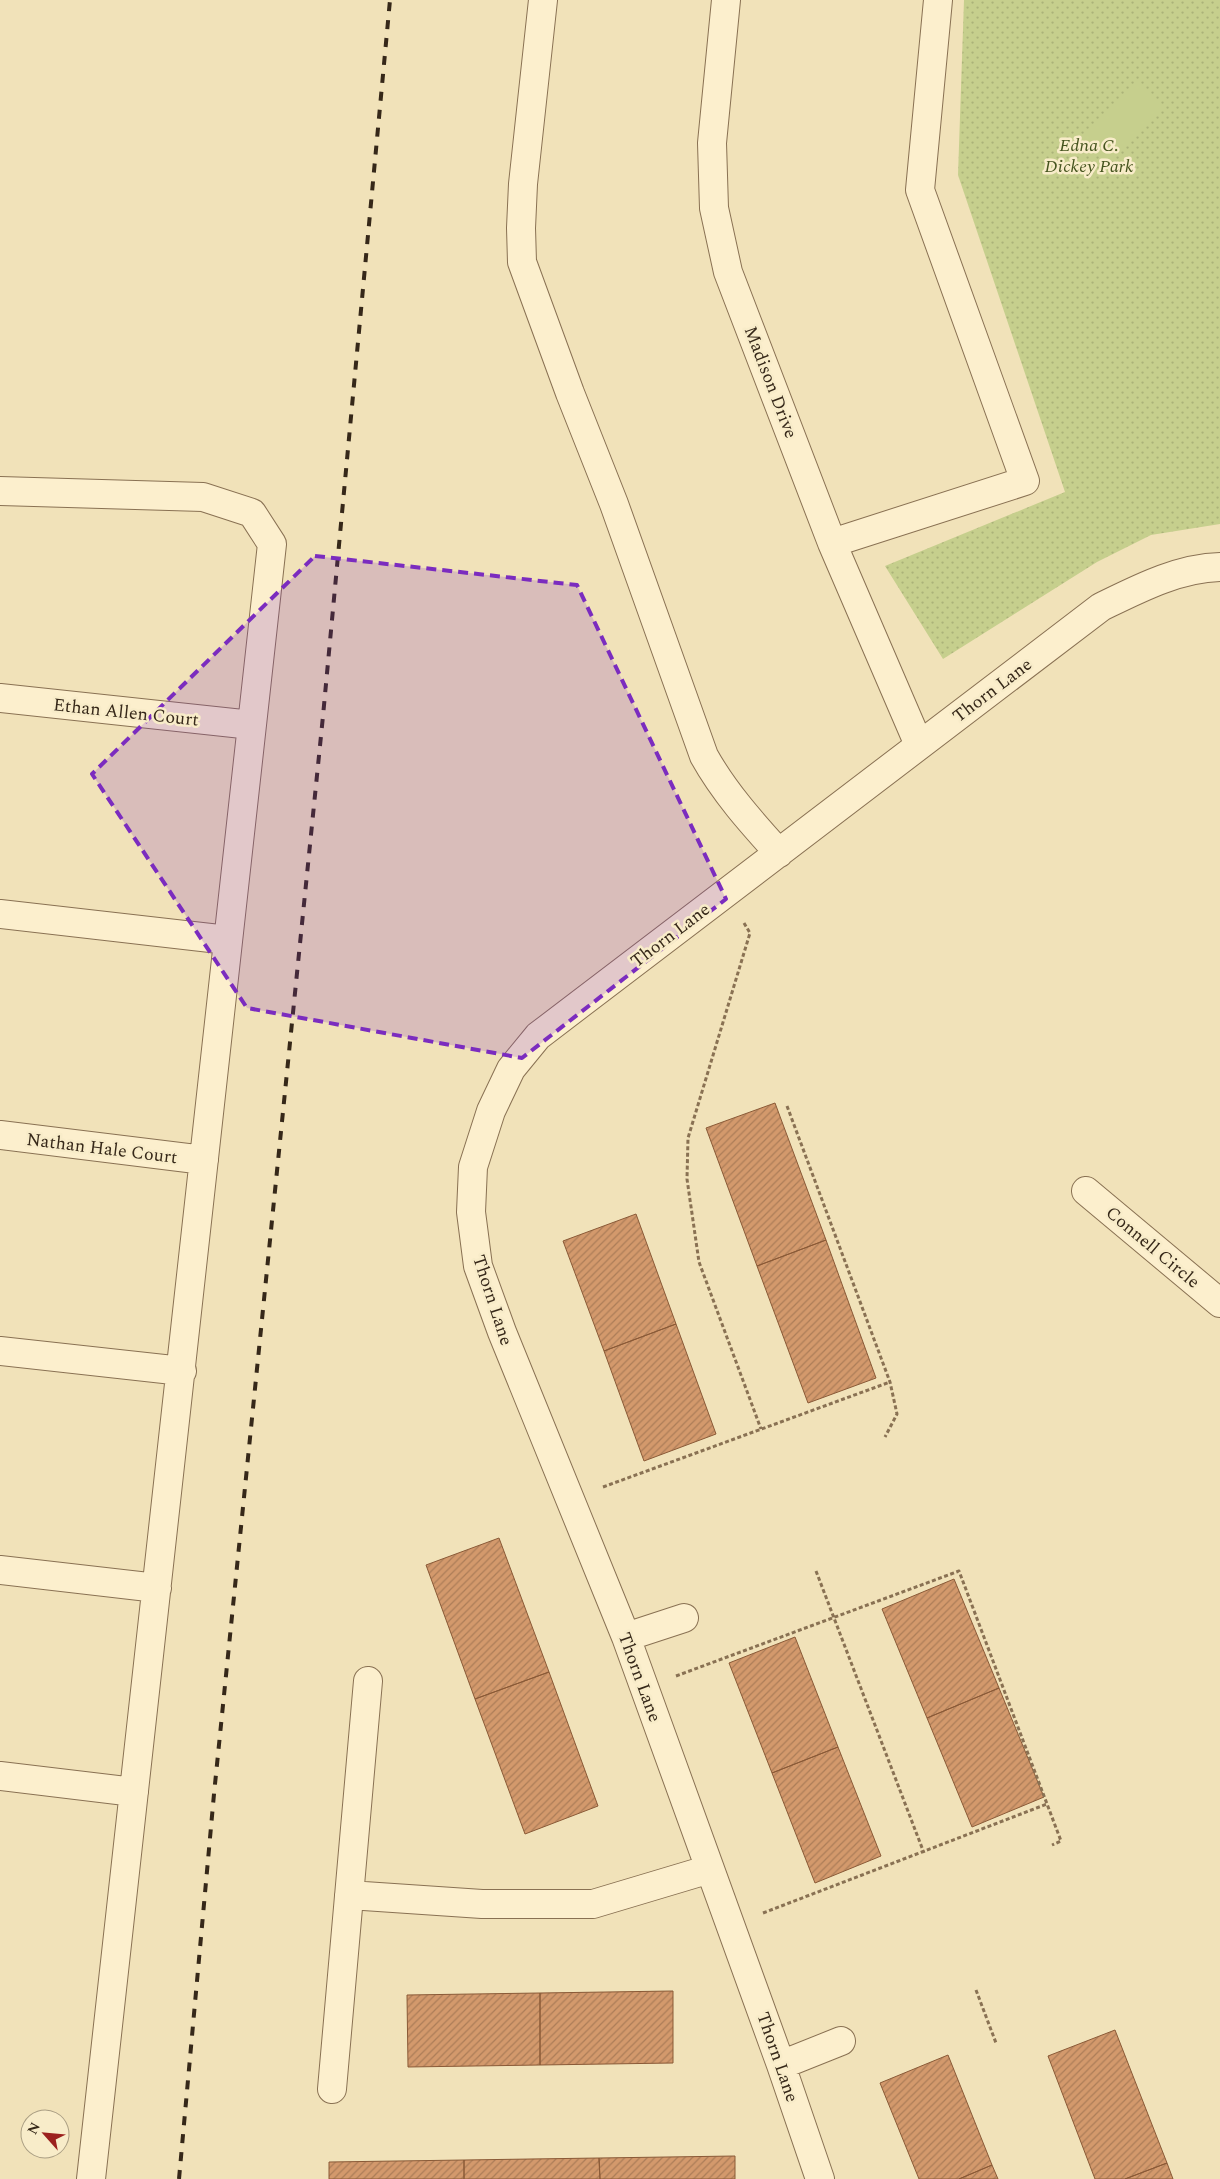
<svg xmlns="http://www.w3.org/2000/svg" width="1220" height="2179" font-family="Spectral,serif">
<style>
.grass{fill:url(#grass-dots)}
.pitch{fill:#c6cf8d}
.building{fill:url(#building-hatch);stroke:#8a5a37}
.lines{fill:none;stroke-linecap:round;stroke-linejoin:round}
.minor-casing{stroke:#897153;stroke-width:30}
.path{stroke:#897153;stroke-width:3;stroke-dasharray:4 2.5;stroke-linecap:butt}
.minor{stroke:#fcefcd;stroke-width:28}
.rail{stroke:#362819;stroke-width:4;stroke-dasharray:9 9;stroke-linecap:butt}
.marked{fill:#7b2cbf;fill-opacity:0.2;stroke:#7b2cbf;stroke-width:4;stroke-dasharray:10 6;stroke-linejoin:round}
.labels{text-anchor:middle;stroke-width:5;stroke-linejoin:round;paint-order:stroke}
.park-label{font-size:18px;font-style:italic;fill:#45541e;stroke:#f8ecc9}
.street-label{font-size:18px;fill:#362819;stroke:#f8ecc9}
</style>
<defs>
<pattern id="grass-dots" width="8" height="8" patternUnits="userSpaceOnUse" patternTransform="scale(1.25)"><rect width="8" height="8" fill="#c6cf8d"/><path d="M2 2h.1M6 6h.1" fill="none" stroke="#abb279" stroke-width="1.8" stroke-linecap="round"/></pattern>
<pattern id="building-hatch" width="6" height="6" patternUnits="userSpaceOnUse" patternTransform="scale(1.25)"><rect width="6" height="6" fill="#d3996c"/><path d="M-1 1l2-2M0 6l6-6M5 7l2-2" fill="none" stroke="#ac7d58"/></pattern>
</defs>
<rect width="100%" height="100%" fill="#f1e2b9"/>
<!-- grass -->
<path class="grass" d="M 964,0 L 1220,0 L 1220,524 L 1151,535 L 1097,562 L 943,659 L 885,566 L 1065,492 L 958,175 Z"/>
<!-- pitch -->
<path class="pitch" d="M 1137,84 L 1163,108 L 1108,163 L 1082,138 Z"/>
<!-- building -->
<path class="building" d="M 775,1103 L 826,1240 L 757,1266 L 706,1128 Z
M 636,1214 L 676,1324 L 604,1351 L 563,1241 Z
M 826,1240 L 876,1378 L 808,1403 L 757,1266 Z
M 676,1324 L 716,1434 L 644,1461 L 604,1351 Z
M 499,1538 L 549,1672 L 475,1699 L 426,1565 Z
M 954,1579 L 999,1688 L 927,1718 L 882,1609 Z
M 795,1637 L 838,1747 L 772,1773 L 729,1663 Z
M 549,1672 L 598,1806 L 525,1834 L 475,1699 Z
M 999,1688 L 1044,1797 L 972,1827 L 927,1718 Z
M 838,1747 L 881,1856 L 815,1883 L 772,1773 Z
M 673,1991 L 673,2063 L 540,2065 L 540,1993 Z
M 540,1993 L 540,2065 L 408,2067 L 407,1995 Z
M 1115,2030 L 1167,2163 L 1125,2179 L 1095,2179 L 1048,2056 Z
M 948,2055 L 992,2165 L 959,2179 L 919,2179 L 880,2083 Z
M 735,2156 L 735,2179 L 600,2179 L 599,2158 Z
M 599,2158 L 600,2179 L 464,2179 L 464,2160 Z
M 464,2160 L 464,2179 L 329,2179 L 329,2162 Z
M 1167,2163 L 1173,2179 L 1125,2179 Z
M 992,2165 L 998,2179 L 959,2179 Z"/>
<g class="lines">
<!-- minor casing -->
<g class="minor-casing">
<path id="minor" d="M 543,0 L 523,184 L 521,228 L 522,262 L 570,393 L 614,504 L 704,756 C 724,792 751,822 779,853
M 726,0 L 712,143 L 714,208 L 728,272 L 832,543 L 919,745
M 0,491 L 203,497 L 252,513 L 272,544 L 91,2179
M 832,543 L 1025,481 L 920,190 L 938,0
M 0,698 L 252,725
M 0,914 L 228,940
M 0,1135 L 204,1160
M 1086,1191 L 1220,1303
M 0,1351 L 182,1371
M 0,1570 L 157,1588
M 626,1637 L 684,1618
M 0,1776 L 134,1792
M 349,1895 L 482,1904 L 593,1904 L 710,1869
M 781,2065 L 841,2041
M 332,2089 L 368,1681
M 820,2179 L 781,2065 L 626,1637 L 502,1332 L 478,1266 L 471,1212 L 473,1167 L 491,1111 L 511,1069 L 538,1036 L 1101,607 C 1138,589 1178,568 1220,567"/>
</g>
<!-- path -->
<path class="path" d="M 744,923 L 750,933 L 688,1138 L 687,1179 L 699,1262 L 761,1429
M 787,1106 L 890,1382 L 897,1414 L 885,1437
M 603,1487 L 890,1382
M 816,1571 L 924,1853
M 676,1676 L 959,1571 L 1061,1841 L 1052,1845
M 763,1913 L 1047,1804
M 976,1990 L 996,2043"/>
<!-- minor -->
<use href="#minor" class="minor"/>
<!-- rail -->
<path class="rail" d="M 179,2179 L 214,1794 L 323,716 L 390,0"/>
</g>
<!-- marked area -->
<path class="marked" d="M 315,556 L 577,585 L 726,899 L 522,1058 L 247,1008 L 92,774 Z"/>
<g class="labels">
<!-- park labels -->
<g class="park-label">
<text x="1089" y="151">Edna C.<tspan x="1089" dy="21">Dickey Park</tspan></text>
</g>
<!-- street labels -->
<g class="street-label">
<text transform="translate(771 382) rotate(69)" y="6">Madison Drive</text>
<text transform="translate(992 690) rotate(-37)" y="6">Thorn Lane</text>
<text transform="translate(126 712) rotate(6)" y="6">Ethan Allen Court</text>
<text transform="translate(670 935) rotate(-37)" y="6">Thorn Lane</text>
<text transform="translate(102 1148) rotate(7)" y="6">Nathan Hale Court</text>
<text transform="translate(1153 1247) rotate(40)" y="6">Connell Circle</text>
<text transform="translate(493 1300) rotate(72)" y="6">Thorn Lane</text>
<text transform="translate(640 1677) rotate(70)" y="6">Thorn Lane</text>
<text transform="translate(778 2057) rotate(71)" y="6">Thorn Lane</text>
</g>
</g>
<!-- north arrow -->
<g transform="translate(45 2134) rotate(297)"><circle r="24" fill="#f8ecc9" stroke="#aa9e83"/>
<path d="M0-4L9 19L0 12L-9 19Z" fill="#9c211e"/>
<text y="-8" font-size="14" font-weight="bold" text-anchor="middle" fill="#362819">N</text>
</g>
</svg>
